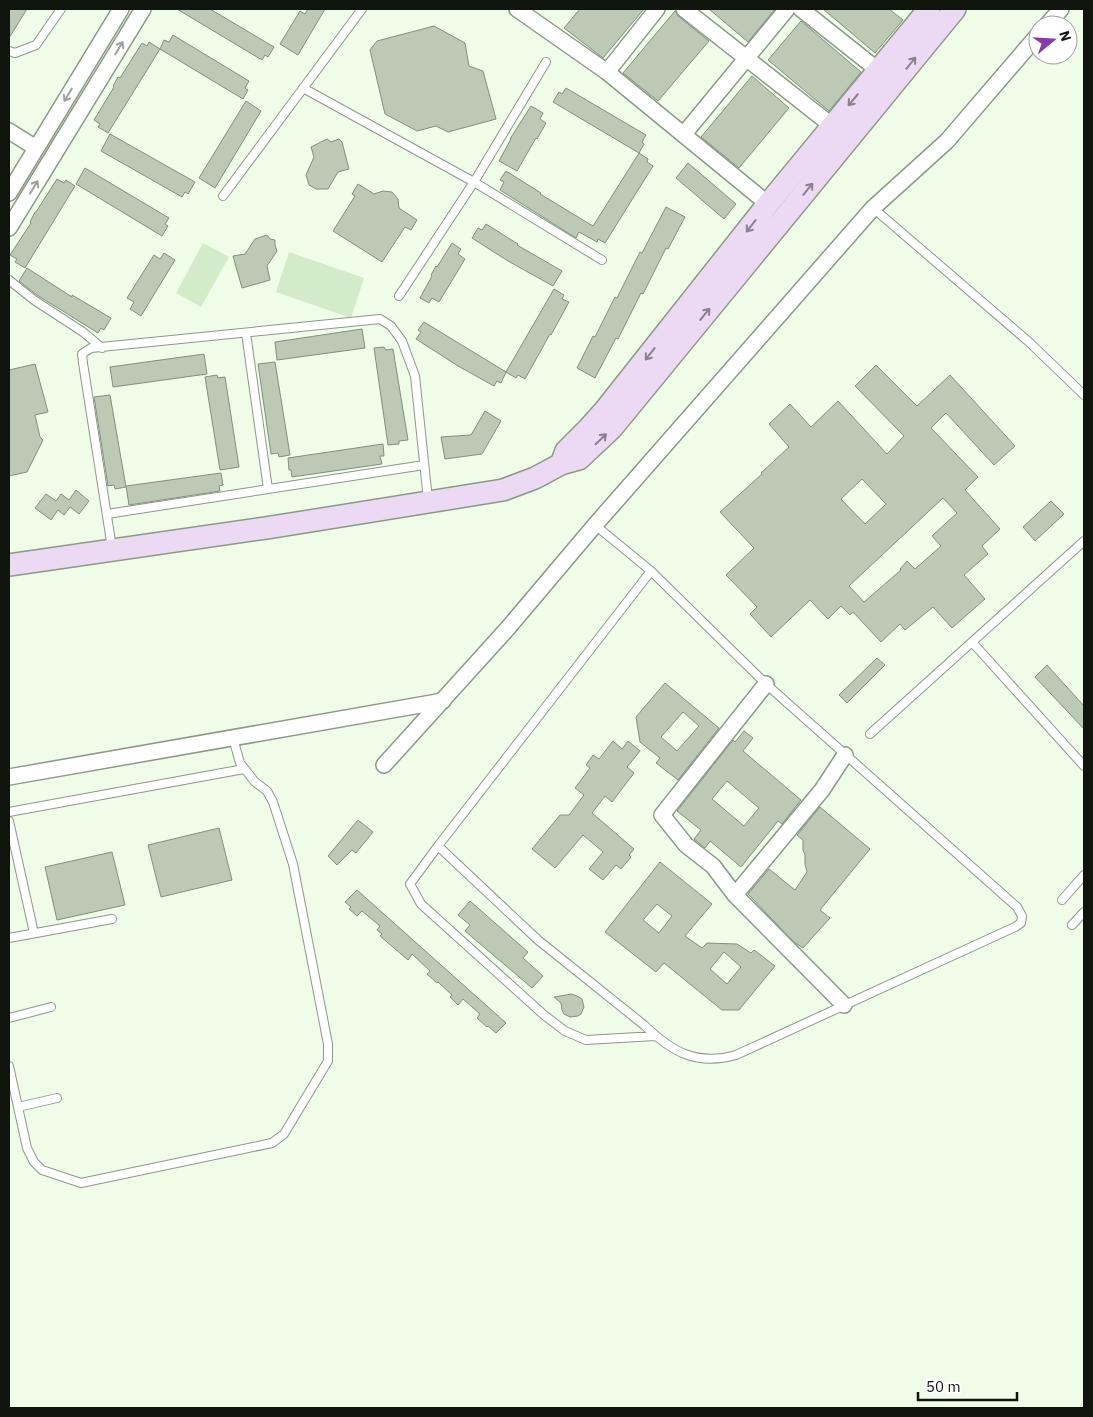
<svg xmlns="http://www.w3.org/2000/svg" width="1093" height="1417" font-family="'IBM Plex Sans',sans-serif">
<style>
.green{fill:#d4ebc9}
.building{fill:#bbc9b5;stroke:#828f7c;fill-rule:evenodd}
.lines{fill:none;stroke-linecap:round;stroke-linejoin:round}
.service-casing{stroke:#8c9986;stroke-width:10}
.minor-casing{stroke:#8c9986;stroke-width:18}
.secondary-casing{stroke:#8c9986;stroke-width:24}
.service{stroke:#fff;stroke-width:8}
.minor{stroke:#fff;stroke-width:15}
.secondary{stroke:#ecdaf4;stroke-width:21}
.oneway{stroke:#9fa19e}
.oneway2{stroke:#89818c}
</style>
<rect width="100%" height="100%" fill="#eefce8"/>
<!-- green -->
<path class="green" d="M 203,243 L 229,257 L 201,307 L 176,293 Z
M 289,252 L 364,278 L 351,318 L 276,292 Z"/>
<!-- building -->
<path class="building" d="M 9,9 L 27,9 L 9,38 Z
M 177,9 L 210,9 L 274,47 L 268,57 L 265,55 L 262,60 Z
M 308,9 L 325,9 L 298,55 L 280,44 L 300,11 L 305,14 Z
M 580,9 L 644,9 L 603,58 L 564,28 Z
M 709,9 L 775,9 L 748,42 Z
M 823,9 L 889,9 L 903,20 L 875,53 Z
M 675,11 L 678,16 L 709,41 L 658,101 L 623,73 Z
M 801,21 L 861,72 L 829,111 L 768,60 Z
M 434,26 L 465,43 L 469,66 L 483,71 L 496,119 L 448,132 L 436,126 L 417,131 L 385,114 L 370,50 L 377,41 Z
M 173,35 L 249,81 L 245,88 L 248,90 L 243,99 L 160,49 L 164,40 L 169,42 Z
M 149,42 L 160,49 L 108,133 L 98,127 L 100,124 L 94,120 L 114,87 L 113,86 L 118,77 L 120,78 L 142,43 L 147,46 Z
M 752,76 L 789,108 L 739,168 L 701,137 Z
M 566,88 L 646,135 L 642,142 L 644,144 L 639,153 L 553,102 L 559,92 L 562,94 Z
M 246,101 L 261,111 L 215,188 L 199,178 Z
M 531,106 L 543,113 L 540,119 L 546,123 L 537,139 L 536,138 L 517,171 L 499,161 L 511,139 L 510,139 Z
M 110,134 L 195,182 L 188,194 L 185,192 L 182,197 L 101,151 Z
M 327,139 L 331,142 L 339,139 L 342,142 L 349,169 L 338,172 L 328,189 L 316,189 L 309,185 L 306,175 L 314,157 L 311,147 Z
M 639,153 L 648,159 L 647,162 L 653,166 L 605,243 L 598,239 L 597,242 L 579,232 L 576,238 L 500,190 L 504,182 L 500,180 L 506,171 L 541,193 L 540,194 L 593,226 Z
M 688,163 L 736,204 L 724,219 L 676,178 Z
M 85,168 L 169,218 L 165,224 L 168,226 L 162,236 L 76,184 Z
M 57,179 L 64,183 L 66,180 L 75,186 L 25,268 L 15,262 L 17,259 L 10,255 L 31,223 L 30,222 L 35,212 L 36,212 Z
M 358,184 L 374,194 L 383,191 L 392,192 L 398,199 L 399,208 L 417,220 L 411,230 L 405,227 L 382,262 L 333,231 L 355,196 L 352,194 Z
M 666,207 L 685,217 L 668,249 L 666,248 L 643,294 L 641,293 L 618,339 L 616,338 L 595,378 L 577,368 L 593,336 L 595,337 L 615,297 L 617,298 L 640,252 L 642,253 Z
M 486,224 L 518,244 L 517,245 L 562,271 L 553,286 L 508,261 L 472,238 L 478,228 L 482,230 Z
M 267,235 L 270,239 L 275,240 L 275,245 L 277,251 L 267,266 L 270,280 L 242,288 L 233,256 L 245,254 L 255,239 Z
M 452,243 L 461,249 L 458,254 L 465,259 L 439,302 L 432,298 L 429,303 L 420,298 L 432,276 L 431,275 L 436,266 L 437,267 Z
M 164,253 L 175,260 L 141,316 L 130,309 L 134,302 L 127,298 L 154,255 L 160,259 Z
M 27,268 L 72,297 L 72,295 L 111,318 L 104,330 L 101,328 L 98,333 L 37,295 L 19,281 Z
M 554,289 L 564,295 L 562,299 L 569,302 L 551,335 L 550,334 L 525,379 L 518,375 L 516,378 L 506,372 Z
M 424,322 L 506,372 L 501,383 L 497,381 L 494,386 L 458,366 L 416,339 L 421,332 L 418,330 Z
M 362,329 L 365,348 L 277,360 L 275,342 Z
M 384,347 L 386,350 L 393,349 L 408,440 L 399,441 L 399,444 L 388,445 L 374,348 Z
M 204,354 L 207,374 L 113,387 L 110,367 Z
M 275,362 L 290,455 L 279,457 L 278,453 L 271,454 L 258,364 Z
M 35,364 L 48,412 L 35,415 L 40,437 L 43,440 L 27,472 L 9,476 L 9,370 Z
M 876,365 L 917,406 L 950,375 L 1015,446 L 994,465 L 946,413 L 931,428 L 978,477 L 965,490 L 1000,529 L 982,546 L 988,554 L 964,575 L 985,599 L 952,628 L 933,607 L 905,630 L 900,624 L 881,642 L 853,612 L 850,615 L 841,606 L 828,619 L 810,600 L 771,637 L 750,614 L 757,607 L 726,575 L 754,548 L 720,512 L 762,474 L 761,473 L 789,447 L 769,424 L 790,404 L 811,427 L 838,401 L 887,454 L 904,436 L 855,386 ZM 862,479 L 886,504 L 865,524 L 841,499 ZM 943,498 L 957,513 L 932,536 L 941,546 L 915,569 L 907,561 L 900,569 L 901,570 L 864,602 L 849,586 Z
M 217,375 L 218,378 L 225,377 L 239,467 L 220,470 L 205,377 Z
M 110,395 L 126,487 L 115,489 L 114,485 L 108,486 L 94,397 Z
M 485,411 L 501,421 L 482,454 L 445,459 L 441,437 L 471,435 Z
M 383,444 L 384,456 L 380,456 L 382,464 L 292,477 L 291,470 L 289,470 L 288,458 Z
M 221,473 L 223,485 L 219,486 L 220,491 L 129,505 L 126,486 Z
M 76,490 L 89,501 L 79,514 L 70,507 L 64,515 L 58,510 L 51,520 L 35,508 L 46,494 L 56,501 L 61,494 L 69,500 Z
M 1051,501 L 1064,514 L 1035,541 L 1023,527 Z
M 877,658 L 885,665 L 847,703 L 839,695 Z
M 1047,665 L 1084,706 L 1084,729 L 1035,677 Z
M 665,683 L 719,728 L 678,780 L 656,763 L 660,758 L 640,742 L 636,717 ZM 683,712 L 699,726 L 677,751 L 661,737 Z
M 744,731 L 753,738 L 743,751 L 801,800 L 782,824 L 778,821 L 741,867 L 710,841 L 705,848 L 694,839 L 701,830 L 677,811 L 733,740 L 735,742 ZM 727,781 L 759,808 L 744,826 L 712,799 Z
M 613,741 L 622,749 L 628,741 L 640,751 L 627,767 L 634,773 L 612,802 L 605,796 L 592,813 L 634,849 L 629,855 L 631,857 L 621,869 L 616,865 L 603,880 L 589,869 L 603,852 L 583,835 L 555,868 L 532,849 L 560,815 L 569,815 L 584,795 L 575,788 L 590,768 L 586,765 L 593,755 L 599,759 Z
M 820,807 L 870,849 L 820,910 L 830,918 L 803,948 L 794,942 L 748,894 L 769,869 L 795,890 L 807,872 L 805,864 L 805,855 L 803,850 L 803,840 L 797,835 Z
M 358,820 L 373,832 L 356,853 L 352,850 L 337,865 L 328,856 Z
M 219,828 L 232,880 L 161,897 L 148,845 Z
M 112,852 L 125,905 L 57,920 L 45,867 Z
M 660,862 L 712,904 L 685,936 L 702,948 L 707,943 L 737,944 L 751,953 L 754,950 L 775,966 L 739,1010 L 722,1010 L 664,963 L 656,972 L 605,932 ZM 657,904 L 672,916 L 659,933 L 643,920 ZM 724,952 L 741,967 L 727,984 L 710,969 Z
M 357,890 L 506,1023 L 496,1033 L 488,1026 L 487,1027 L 477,1018 L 480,1014 L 463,999 L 458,1005 L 450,997 L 452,995 L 438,982 L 437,983 L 427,974 L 430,971 L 412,954 L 408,960 L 380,936 L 382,934 L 377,930 L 380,926 L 362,911 L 357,916 L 349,909 L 351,907 L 345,902 Z
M 470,901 L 528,952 L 523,958 L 543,976 L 532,988 L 465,931 L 470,925 L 458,915 Z
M 572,994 L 579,997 L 582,999 L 584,1007 L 581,1014 L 578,1016 L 570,1017 L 564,1014 L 562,1010 L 561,1003 L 554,997 Z"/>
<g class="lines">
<!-- service casing -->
<g class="service-casing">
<path id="service" d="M 9,51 L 15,53 L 36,45 L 61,9
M 303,88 L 474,182 L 602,260
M 223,196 L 362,9
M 873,208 L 1029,342 L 1084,395
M 9,280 L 34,300 L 83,332 L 102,348
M 399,296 L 474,182 L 546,62
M 246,333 L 268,489
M 107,514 L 424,465
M 595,525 L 651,571 L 766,684 L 1017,907 L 1022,916 L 1021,923 L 1015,927 L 736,1055 C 696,1066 672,1052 644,1025 L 538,940 L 438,846 L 651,571
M 112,548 L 83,363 L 82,354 L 91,348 L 380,319 L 391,326 L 402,341 L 415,376 L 428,500
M 972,642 L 1084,766
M 870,734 L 1084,541
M 9,812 L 244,769
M 9,821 L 34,933
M 438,846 L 410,884 L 421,904 L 544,1015 L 565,1031 L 586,1040 L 655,1036
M 1062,900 L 1084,875
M 1072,925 L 1084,912
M 9,938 L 112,919
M 9,1018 L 51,1007
M 9,1066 L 27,1148 L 34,1162 L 42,1170 L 81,1183 L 272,1143 L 284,1134 L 328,1061 L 328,1044 L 293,864 L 273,802 L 267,791 L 255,782 L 240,763 L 233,738
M 18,1107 L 57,1098"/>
</g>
<!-- minor casing -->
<g class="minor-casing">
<path id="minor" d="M 517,9 L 607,72 L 768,204
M 684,9 L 840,132
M 801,9 L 879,71
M 1047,25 L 1061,9
M 607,72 L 657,9
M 9,131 L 36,148
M 684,134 L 787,9
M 9,193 L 121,9
M 9,228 L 143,9
M 766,684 L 662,815 L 686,845 L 713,866 L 735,895 L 844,1005
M 384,765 L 508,628 L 595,525 L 873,208 L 947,141 L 1038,35
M 9,777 L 443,701
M 735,895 L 822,790 L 845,755"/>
</g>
<!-- secondary casing -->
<g class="secondary-casing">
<path id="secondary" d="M 561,464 L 566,451 L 588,429 L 605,410 L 768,204 L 929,9
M 9,565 L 266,528 L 503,490 L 535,478 L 561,464 L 579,459 L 612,428 L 955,9"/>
</g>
<!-- service -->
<use href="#service" class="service"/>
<!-- minor -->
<use href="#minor" class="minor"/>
<!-- secondary -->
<use href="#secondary" class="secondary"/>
</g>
<!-- one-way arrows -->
<defs><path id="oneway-shaft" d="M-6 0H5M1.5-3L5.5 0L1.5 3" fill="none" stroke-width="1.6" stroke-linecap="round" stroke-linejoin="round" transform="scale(1.25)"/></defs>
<g class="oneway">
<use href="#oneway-shaft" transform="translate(119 48) rotate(-59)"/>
<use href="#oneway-shaft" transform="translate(68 95) rotate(121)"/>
<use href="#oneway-shaft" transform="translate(34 187) rotate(-59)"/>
</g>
<g class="oneway2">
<use href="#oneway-shaft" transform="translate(911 63) rotate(-51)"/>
<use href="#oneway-shaft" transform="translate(853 100) rotate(130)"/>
<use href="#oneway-shaft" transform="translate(808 189) rotate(-51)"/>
<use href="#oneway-shaft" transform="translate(751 226) rotate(128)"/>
<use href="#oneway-shaft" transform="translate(705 314) rotate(-51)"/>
<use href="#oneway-shaft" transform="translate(650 354) rotate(128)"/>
<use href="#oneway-shaft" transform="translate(601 439) rotate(-44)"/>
</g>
<!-- border -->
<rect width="1093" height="1417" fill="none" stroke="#0f140d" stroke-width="20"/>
<!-- north arrow -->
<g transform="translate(1053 40) rotate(72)"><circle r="24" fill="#ffffff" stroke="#9fa19e"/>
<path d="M0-4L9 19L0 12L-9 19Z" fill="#883aab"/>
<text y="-8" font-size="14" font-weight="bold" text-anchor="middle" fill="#0f140d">N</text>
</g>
<!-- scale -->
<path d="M918 1392v8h99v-8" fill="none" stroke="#0f140d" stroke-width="2.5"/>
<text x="926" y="1392" font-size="15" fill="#0f140d" stroke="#ffffff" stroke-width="4" paint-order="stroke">50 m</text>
</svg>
